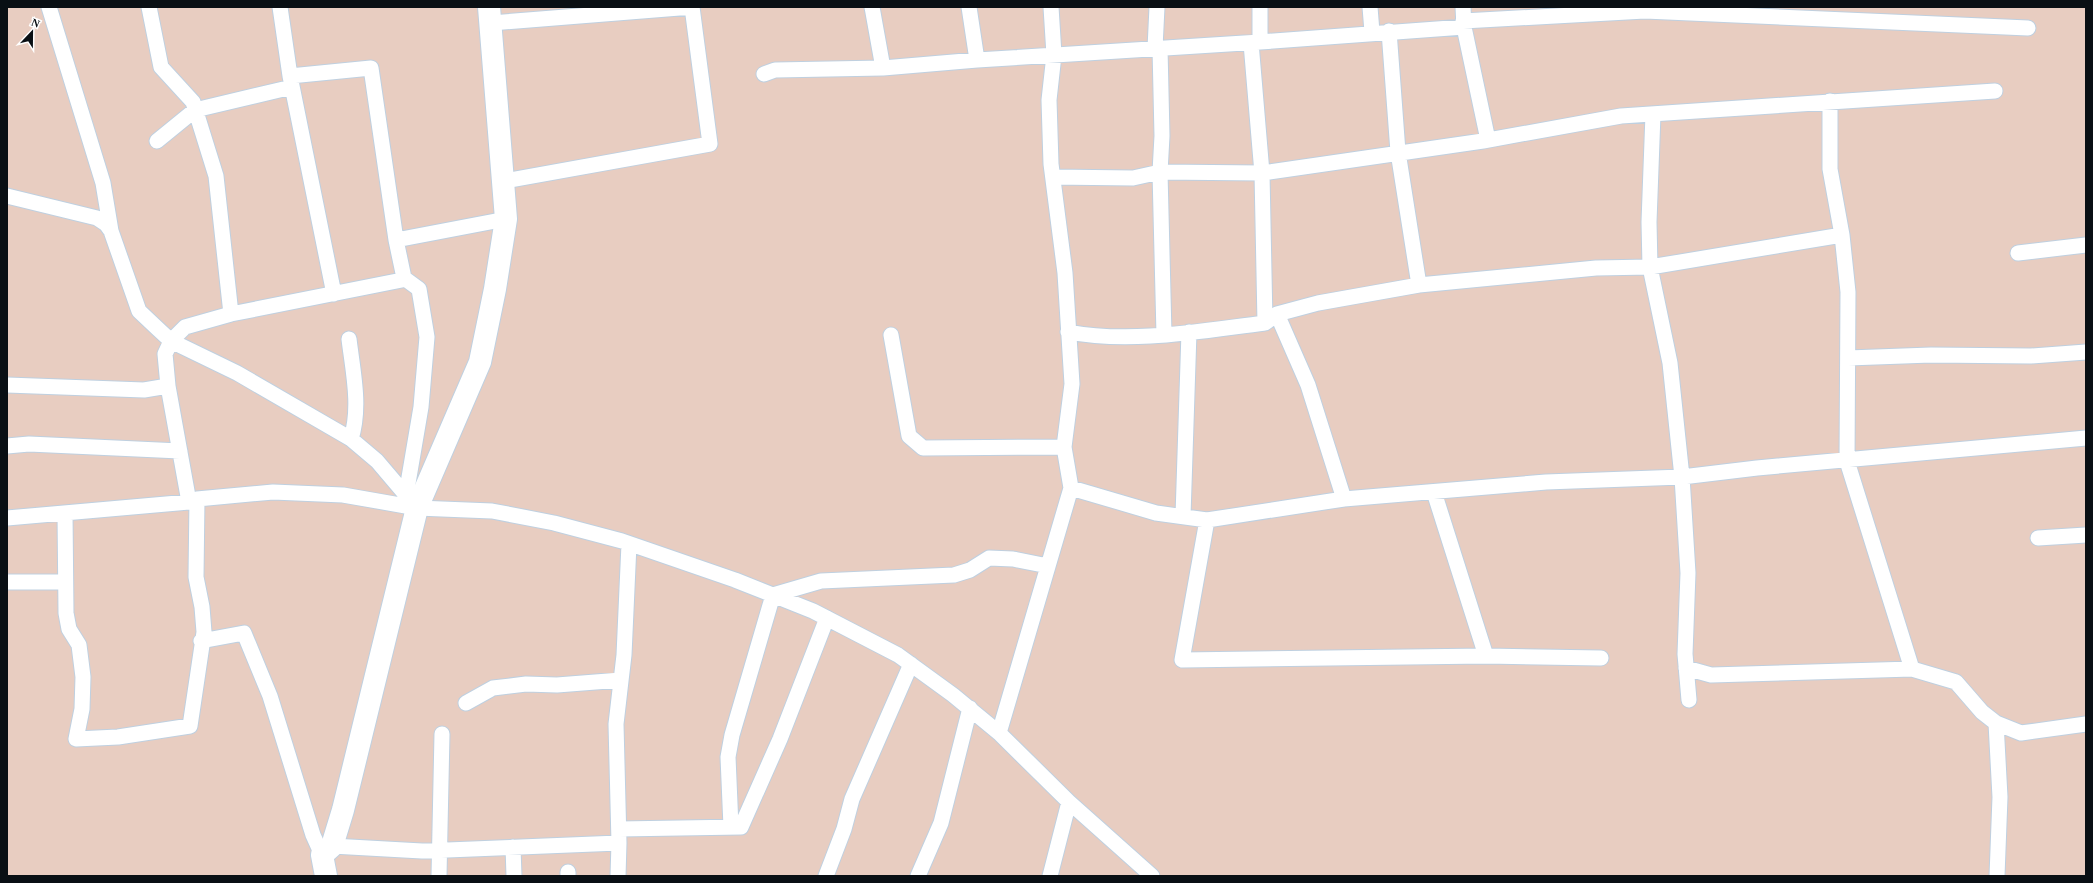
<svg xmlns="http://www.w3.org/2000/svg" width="2093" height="883" font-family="'Times New Roman',serif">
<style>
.green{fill:#e8cdc1}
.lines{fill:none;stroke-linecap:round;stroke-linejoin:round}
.street-casing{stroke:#bfd0e0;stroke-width:17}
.secondary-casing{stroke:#bfd0e0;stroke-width:24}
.street{stroke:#fff;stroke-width:15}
.secondary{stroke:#fff;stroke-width:22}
</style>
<rect width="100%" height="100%" fill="#f6fafd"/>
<!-- green -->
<path class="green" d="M 7,7 L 2086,7 L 2086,876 L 7,876 Z"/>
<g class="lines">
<!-- street casing -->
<g class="street-casing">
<path id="street" d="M 49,7 L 103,183 L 111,231
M 149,7 L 161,67 L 193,102 L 216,176 L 231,314
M 280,7 L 290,76 L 334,294
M 872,7 L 883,68 L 977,60 L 1260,42 L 1464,27
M 969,7 L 977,60
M 1051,7 L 1054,55 L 1049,100 L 1051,164 L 1065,273 L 1072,384 L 1064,447 L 1071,488
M 1260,7 L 1260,42
M 1370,7 L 1372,32
M 1463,7 L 1464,27 L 1488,140
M 1463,21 L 1645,11 L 2028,28
M 491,23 L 692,7
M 1389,31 L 1398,152 L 1419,285
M 1251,43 L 1262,173 L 1265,323
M 1155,48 L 1157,7
M 1160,48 L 1162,136 L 1160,172 L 1164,335
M 764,74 L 775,70 L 883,68
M 290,76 L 371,68 L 396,240
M 1830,101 L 1830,169 L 1842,235 L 1848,292 L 1847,461 L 1912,669 L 1956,682 L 1982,712 L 1996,723 L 2021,733 L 2086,724
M 1653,114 L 1649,222 L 1650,267 L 1842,235
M 157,141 L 195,110 L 292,87
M 1053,177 L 1133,178 L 1160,172 L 1262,173 L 1483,141 L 1621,116 L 1995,91
M 504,181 L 710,144 L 692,7
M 7,196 L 97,218 L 106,224 L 111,231 L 139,311 L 157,328 L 171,341 L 237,373 L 351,439 L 377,461 L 417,508
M 2018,253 L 2086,245
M 404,278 L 419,289 L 427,337 L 421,407 L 406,495
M 1277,314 L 1308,385 L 1344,499
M 1068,332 C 1132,344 1200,331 1265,323 L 1277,314 L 1318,303 L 1419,285 L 1596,268 L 1650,267 L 1670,363 L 1682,477 L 1688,573 L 1685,654 L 1689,700
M 891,335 L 909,436 L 923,448 L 1064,447
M 349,339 C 353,372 361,407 351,439
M 1848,358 L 1931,355 L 2031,356 L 2086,352
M 7,385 L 144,390 L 168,386
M 7,446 L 29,444 L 180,451
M 189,502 L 168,386 L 165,354 L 171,341 L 185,327 L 231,314 L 402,280 L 404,278 L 396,240 L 506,219
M 65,513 L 66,613 L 69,629 L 79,645 L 83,677 L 82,709 L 76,739 L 118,737 L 190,726 L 204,632 L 202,607 L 196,577 L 197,499
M 1183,516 L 1189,332
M 7,518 L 189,502 L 197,499 L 273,492 L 343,495 L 417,508 L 492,511 L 554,523 L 622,541 L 735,580 L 813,611 L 898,655 L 953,695 L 999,733 L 1069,802 L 1152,876
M 1207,520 L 1182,660 L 1486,656 L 1434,492
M 2038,538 L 2086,535
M 7,582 L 65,582
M 201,641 L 244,633 L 270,696 L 313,835 L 322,855
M 1486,656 L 1601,658
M 1686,668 L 1711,675 L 1912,669
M 466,703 L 493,688 L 526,684 L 557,685 L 621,680
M 1996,723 L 2000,797 L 1997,876
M 999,733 L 1071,488 L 1156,513 L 1207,520 L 1344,499 L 1546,482 L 1682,477 L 1757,468 L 2086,438
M 731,827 L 728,757 L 732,735 L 773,595 L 821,581 L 954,575 L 970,570 L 989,558 L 1013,559 L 1048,566
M 619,829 L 741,827 L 780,739 L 827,618
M 332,846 L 422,851 L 619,843
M 513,847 L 514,876
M 568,872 L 568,876
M 439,876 L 442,734
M 618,876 L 619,843 L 616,724 L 624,655 L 629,544
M 826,876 L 844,829 L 852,799 L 911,664
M 918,876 L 941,823 L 970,708
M 1050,876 L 1069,802"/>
</g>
<!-- secondary casing -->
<g class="secondary-casing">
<path id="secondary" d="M 326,876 L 322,855 L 332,846 L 343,810 L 417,508 L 480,362 L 495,289 L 506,219 L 489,7"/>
</g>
<!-- street -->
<use href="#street" class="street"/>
<!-- secondary -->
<use href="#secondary" class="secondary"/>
</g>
<!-- border -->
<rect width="2093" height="883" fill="none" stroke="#090f14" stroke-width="16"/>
<!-- north arrow -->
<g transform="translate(32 32) rotate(22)" stroke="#ffffff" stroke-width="3" paint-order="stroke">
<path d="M0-3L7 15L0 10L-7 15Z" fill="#090f14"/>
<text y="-6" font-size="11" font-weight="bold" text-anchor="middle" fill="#090f14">N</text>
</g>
</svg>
